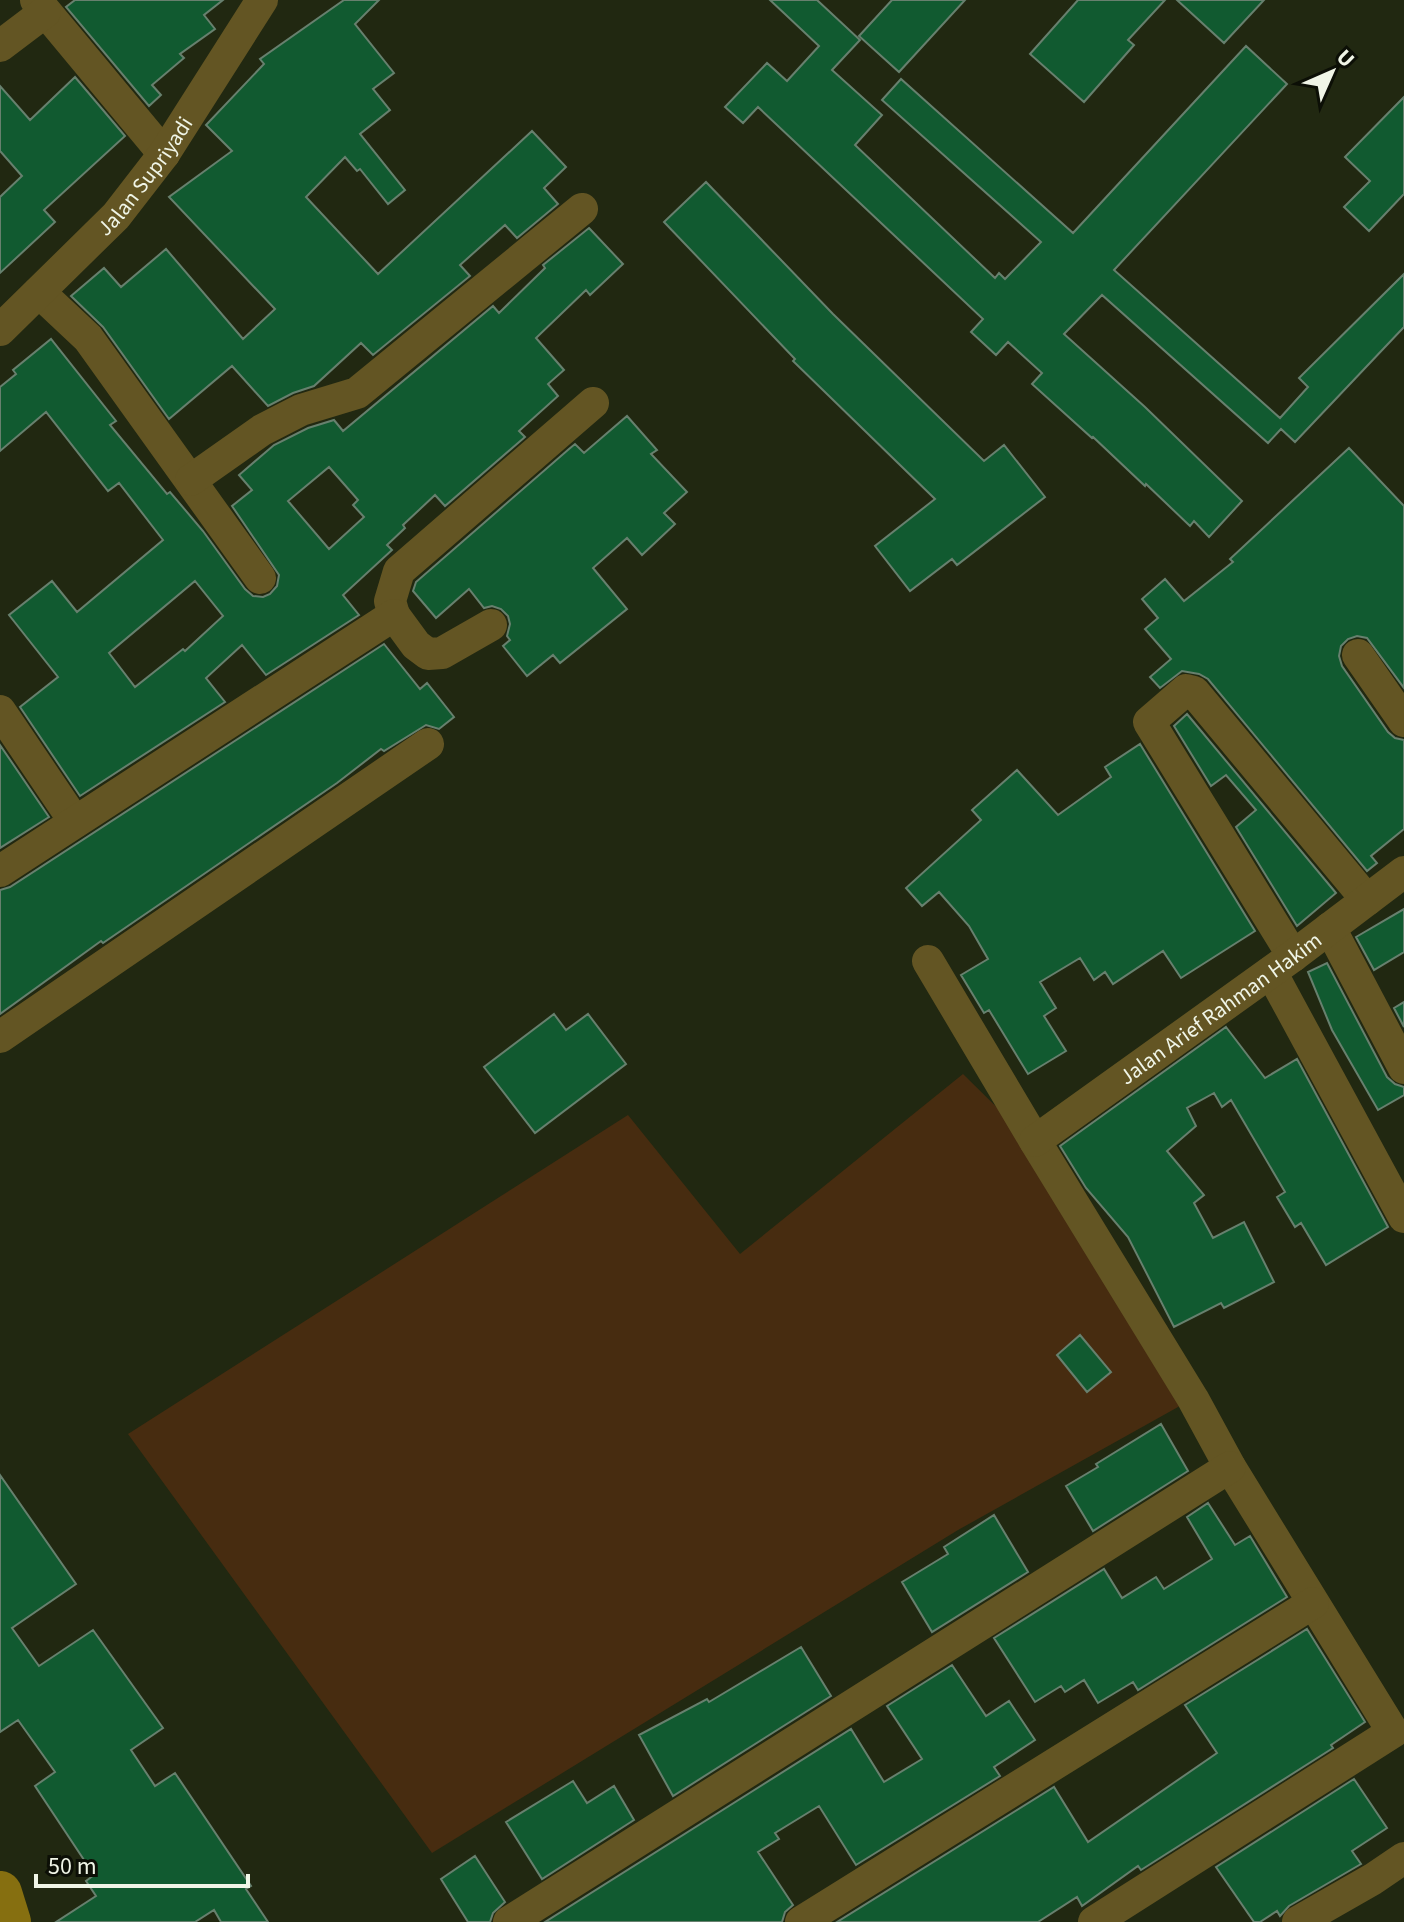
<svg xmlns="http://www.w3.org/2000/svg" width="1404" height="1922" font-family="'Source Sans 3',sans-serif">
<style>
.green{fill:#472c10}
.building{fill:#115a30;stroke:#67806e;stroke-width:2;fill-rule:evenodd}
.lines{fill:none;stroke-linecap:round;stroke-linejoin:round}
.minor{stroke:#635523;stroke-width:32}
.secondary{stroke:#866f10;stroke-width:44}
.labels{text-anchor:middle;stroke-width:6;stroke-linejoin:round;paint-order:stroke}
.street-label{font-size:22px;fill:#f0f5e7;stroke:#0c0f06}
</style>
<rect width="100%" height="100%" fill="#212811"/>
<!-- green -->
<path class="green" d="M 963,1074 L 1033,1143 L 1187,1402 L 958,1530 L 432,1853 L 128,1434 L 628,1115 L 740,1254 Z"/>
<!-- building -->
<path class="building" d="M 75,0 L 223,0 L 204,15 L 215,29 L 180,54 L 184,58 L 152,85 L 161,95 L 149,106 L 66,7 Z
M 344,0 L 379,0 L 355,24 L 394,73 L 373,89 L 390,110 L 360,134 L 405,190 L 388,204 L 360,169 L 357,171 L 345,157 L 306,197 L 378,274 L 532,131 L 566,167 L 544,188 L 558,204 L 517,238 L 505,225 L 460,265 L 470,276 L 373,355 L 361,343 L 314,386 L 293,393 L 268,406 L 232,366 L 169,419 L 103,327 L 71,296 L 104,268 L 121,287 L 166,249 L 243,339 L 275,309 L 169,197 L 232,151 L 206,125 L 264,64 L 260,59 Z
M 770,0 L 817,0 L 860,40 L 832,70 L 882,115 L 855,145 L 995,278 L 999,273 L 1005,279 L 1041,242 L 882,100 L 901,79 L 1073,233 L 1246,46 L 1287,84 L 1114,270 L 1280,418 L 1308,387 L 1299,378 L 1404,274 L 1404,327 L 1295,442 L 1281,429 L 1268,443 L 1102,295 L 1064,334 L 1145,407 L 1242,501 L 1209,537 L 1194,521 L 1190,526 L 1146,484 L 1145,486 L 1093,437 L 1092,438 L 1032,384 L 1042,373 L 1008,342 L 996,355 L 971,332 L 983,319 L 758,107 L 743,123 L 725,107 L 767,63 L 787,81 L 819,46 Z
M 892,0 L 965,0 L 899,72 L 859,36 Z
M 1078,0 L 1165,0 L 1128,40 L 1134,45 L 1084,102 L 1030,54 Z
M 1177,0 L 1264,0 L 1224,43 Z
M 75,77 L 125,136 L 44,210 L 55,222 L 0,273 L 0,197 L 22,176 L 0,151 L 0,86 L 30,120 Z
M 1404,97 L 1404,194 L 1369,231 L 1344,207 L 1370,181 L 1345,157 Z
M 706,182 L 833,314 L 984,461 L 1004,445 L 1045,497 L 957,565 L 952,559 L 910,591 L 875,546 L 935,499 L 793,361 L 795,359 L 664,222 Z
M 589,228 L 623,264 L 590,295 L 586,290 L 536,338 L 564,370 L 548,384 L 558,396 L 519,431 L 525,437 L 445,506 L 435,495 L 403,525 L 405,528 L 387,545 L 392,550 L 343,595 L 359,615 L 266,675 L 242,645 L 206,678 L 225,702 L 80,796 L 20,707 L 58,677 L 9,615 L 52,581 L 77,612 L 163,540 L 119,483 L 108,491 L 46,412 L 0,451 L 0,387 L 16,374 L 13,370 L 51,339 L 116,421 L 110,425 L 167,494 L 170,492 L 203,531 L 245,589 L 253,596 L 263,597 L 270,594 L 277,586 L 279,575 L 232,506 L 252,490 L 239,475 L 274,445 L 308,428 L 334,420 L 343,431 L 493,306 L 499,313 L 545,268 L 543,265 ZM 329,467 L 358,500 L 353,505 L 364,517 L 329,549 L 288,501 ZM 195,581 L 223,616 L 185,651 L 183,649 L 135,687 L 109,653 Z
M 627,416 L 657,450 L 651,454 L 687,492 L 664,513 L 675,524 L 642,555 L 627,538 L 593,568 L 627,609 L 560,663 L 553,655 L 527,676 L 503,646 L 510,640 L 507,636 L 510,624 L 508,616 L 501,609 L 492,606 L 484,608 L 469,589 L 436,618 L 413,591 L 416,582 L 569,449 L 575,444 L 584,453 Z
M 1349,448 L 1404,506 L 1404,688 L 1367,638 L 1357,636 L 1348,639 L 1341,646 L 1339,656 L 1342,666 L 1388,732 L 1395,738 L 1404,740 L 1404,829 L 1371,856 L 1377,863 L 1367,871 L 1208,679 L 1199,674 L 1182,671 L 1160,688 L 1150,677 L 1171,659 L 1145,629 L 1158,618 L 1142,599 L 1165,579 L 1184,601 L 1233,562 L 1230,559 Z
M 384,644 L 420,689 L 427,683 L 454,717 L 439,729 L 426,725 L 384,751 L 381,749 L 337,783 L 103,943 L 101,941 L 0,1014 L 0,890 L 10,887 Z
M 1187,714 L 1336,893 L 1297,926 L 1236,827 L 1256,810 L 1226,775 L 1211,786 L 1174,726 Z
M 1140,744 L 1255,931 L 1181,978 L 1163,951 L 1113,984 L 1105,972 L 1094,980 L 1080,958 L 1040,982 L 1056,1008 L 1044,1016 L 1066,1051 L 1028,1074 L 989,1010 L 984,1013 L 961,975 L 988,959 L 969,926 L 939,892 L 922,906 L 906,888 L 981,820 L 972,810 L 1017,770 L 1058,815 L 1111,777 L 1105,767 Z
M 0,745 L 49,817 L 0,848 Z
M 1404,909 L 1404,952 L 1374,970 L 1356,937 Z
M 1327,963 L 1387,1077 L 1395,1084 L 1404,1087 L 1404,1095 L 1378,1110 L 1332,1030 L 1308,972 Z
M 1404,1002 L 1404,1027 L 1394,1008 Z
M 554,1014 L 566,1030 L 588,1014 L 626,1064 L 535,1133 L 484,1067 Z
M 1226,1027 L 1265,1078 L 1297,1059 L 1388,1227 L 1326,1265 L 1301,1223 L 1295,1227 L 1277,1197 L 1285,1192 L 1231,1100 L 1222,1107 L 1214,1093 L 1187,1108 L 1196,1126 L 1167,1151 L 1204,1195 L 1194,1203 L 1213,1238 L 1244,1222 L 1274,1282 L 1224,1308 L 1221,1303 L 1174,1327 L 1128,1237 L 1086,1188 L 1060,1146 Z
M 1080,1335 L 1111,1372 L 1087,1392 L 1057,1355 Z
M 1161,1424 L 1188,1471 L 1093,1531 L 1066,1486 L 1098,1467 L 1096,1464 Z
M 0,1475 L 76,1584 L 12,1628 L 39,1666 L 93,1630 L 163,1728 L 131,1750 L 155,1786 L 175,1773 L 251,1886 L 246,1889 L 268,1922 L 221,1922 L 214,1910 L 195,1922 L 56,1922 L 96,1896 L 86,1881 L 94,1875 L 35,1786 L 55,1772 L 18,1720 L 0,1732 Z
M 1208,1503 L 1235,1545 L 1250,1536 L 1287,1597 L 1138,1690 L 1133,1682 L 1098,1703 L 1084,1680 L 1065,1692 L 1061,1686 L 1035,1702 L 994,1638 L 1104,1569 L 1122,1598 L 1156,1577 L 1164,1589 L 1212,1559 L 1187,1517 Z
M 994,1515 L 1028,1572 L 932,1632 L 902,1582 L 948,1554 L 944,1547 Z
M 1307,1629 L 1365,1722 L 1331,1745 L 1333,1748 L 1141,1870 L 1138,1866 L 1082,1906 L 1077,1897 L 1038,1922 L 837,1922 L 1054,1787 L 1088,1842 L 1217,1753 L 1185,1705 Z
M 801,1647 L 831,1696 L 673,1796 L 639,1735 L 707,1699 L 709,1702 Z
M 952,1665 L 986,1716 L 1009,1701 L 1035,1740 L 994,1767 L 1000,1776 L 856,1865 L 819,1806 L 775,1833 L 779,1839 L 758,1852 L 793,1905 L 785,1912 L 782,1922 L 545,1922 L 851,1729 L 884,1782 L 922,1759 L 887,1706 Z
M 1354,1779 L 1387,1828 L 1352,1851 L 1361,1864 L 1289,1906 L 1280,1916 L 1277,1911 L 1260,1922 L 1254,1922 L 1216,1867 Z
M 573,1781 L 587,1803 L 614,1786 L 634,1820 L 542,1879 L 506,1822 Z
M 475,1856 L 505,1902 L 493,1913 L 490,1922 L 468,1922 L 441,1879 Z"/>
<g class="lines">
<!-- minor -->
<g class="minor">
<path d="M 36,0 L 164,154"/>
<path d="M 0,46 L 45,12"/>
<path d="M 39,292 L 88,338 L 260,578"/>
<path id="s1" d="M 0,330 L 116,216 L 164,154 L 262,0"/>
<path d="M 191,480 L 262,430 L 301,410 L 357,393 L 582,209"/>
<path d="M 394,615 L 390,601 L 399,571 L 593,403"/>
<path d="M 1358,655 L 1404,721"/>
<path d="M 0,711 L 75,822"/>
<path d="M 0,871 L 394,615 L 416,645 L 428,654 L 442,653 L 491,625"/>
<path d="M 1330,928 L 1404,1068"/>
<path d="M 1293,956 L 1149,722 L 1186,690 L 1194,692 L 1367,900"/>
<path d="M 928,961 L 1035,1141 L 1193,1399 L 1230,1467 L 1393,1732 L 1094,1922"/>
<path d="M 1271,972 L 1404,1217"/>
<path d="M 0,1037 L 428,744"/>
<path id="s2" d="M 1035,1141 L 1293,956 L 1404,872"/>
<path d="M 509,1922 L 1230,1467"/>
<path d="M 801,1922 L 1313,1603"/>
<path d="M 1298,1922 L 1373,1879 L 1404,1858"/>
</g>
<!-- secondary -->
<path class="secondary" d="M 0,1893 L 9,1922"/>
</g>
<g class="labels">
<!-- street labels -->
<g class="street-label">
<text dy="8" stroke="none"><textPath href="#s1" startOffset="212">Jalan Supriyadi</textPath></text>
<text dy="8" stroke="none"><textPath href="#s2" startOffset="228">Jalan Arief Rahman Hakim</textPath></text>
</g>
</g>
<!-- north arrow -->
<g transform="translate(1332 72) rotate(45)" stroke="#0c0f06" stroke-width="6" paint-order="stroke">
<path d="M0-6L14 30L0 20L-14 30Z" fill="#f0f5e7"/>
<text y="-12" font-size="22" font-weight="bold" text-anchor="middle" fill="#f0f5e7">U</text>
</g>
<!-- scale -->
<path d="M36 1874v12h212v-12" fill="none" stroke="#f0f5e7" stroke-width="4"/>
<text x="48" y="1874" font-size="24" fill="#f0f5e7" stroke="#0c0f06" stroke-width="6" paint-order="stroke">50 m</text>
</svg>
